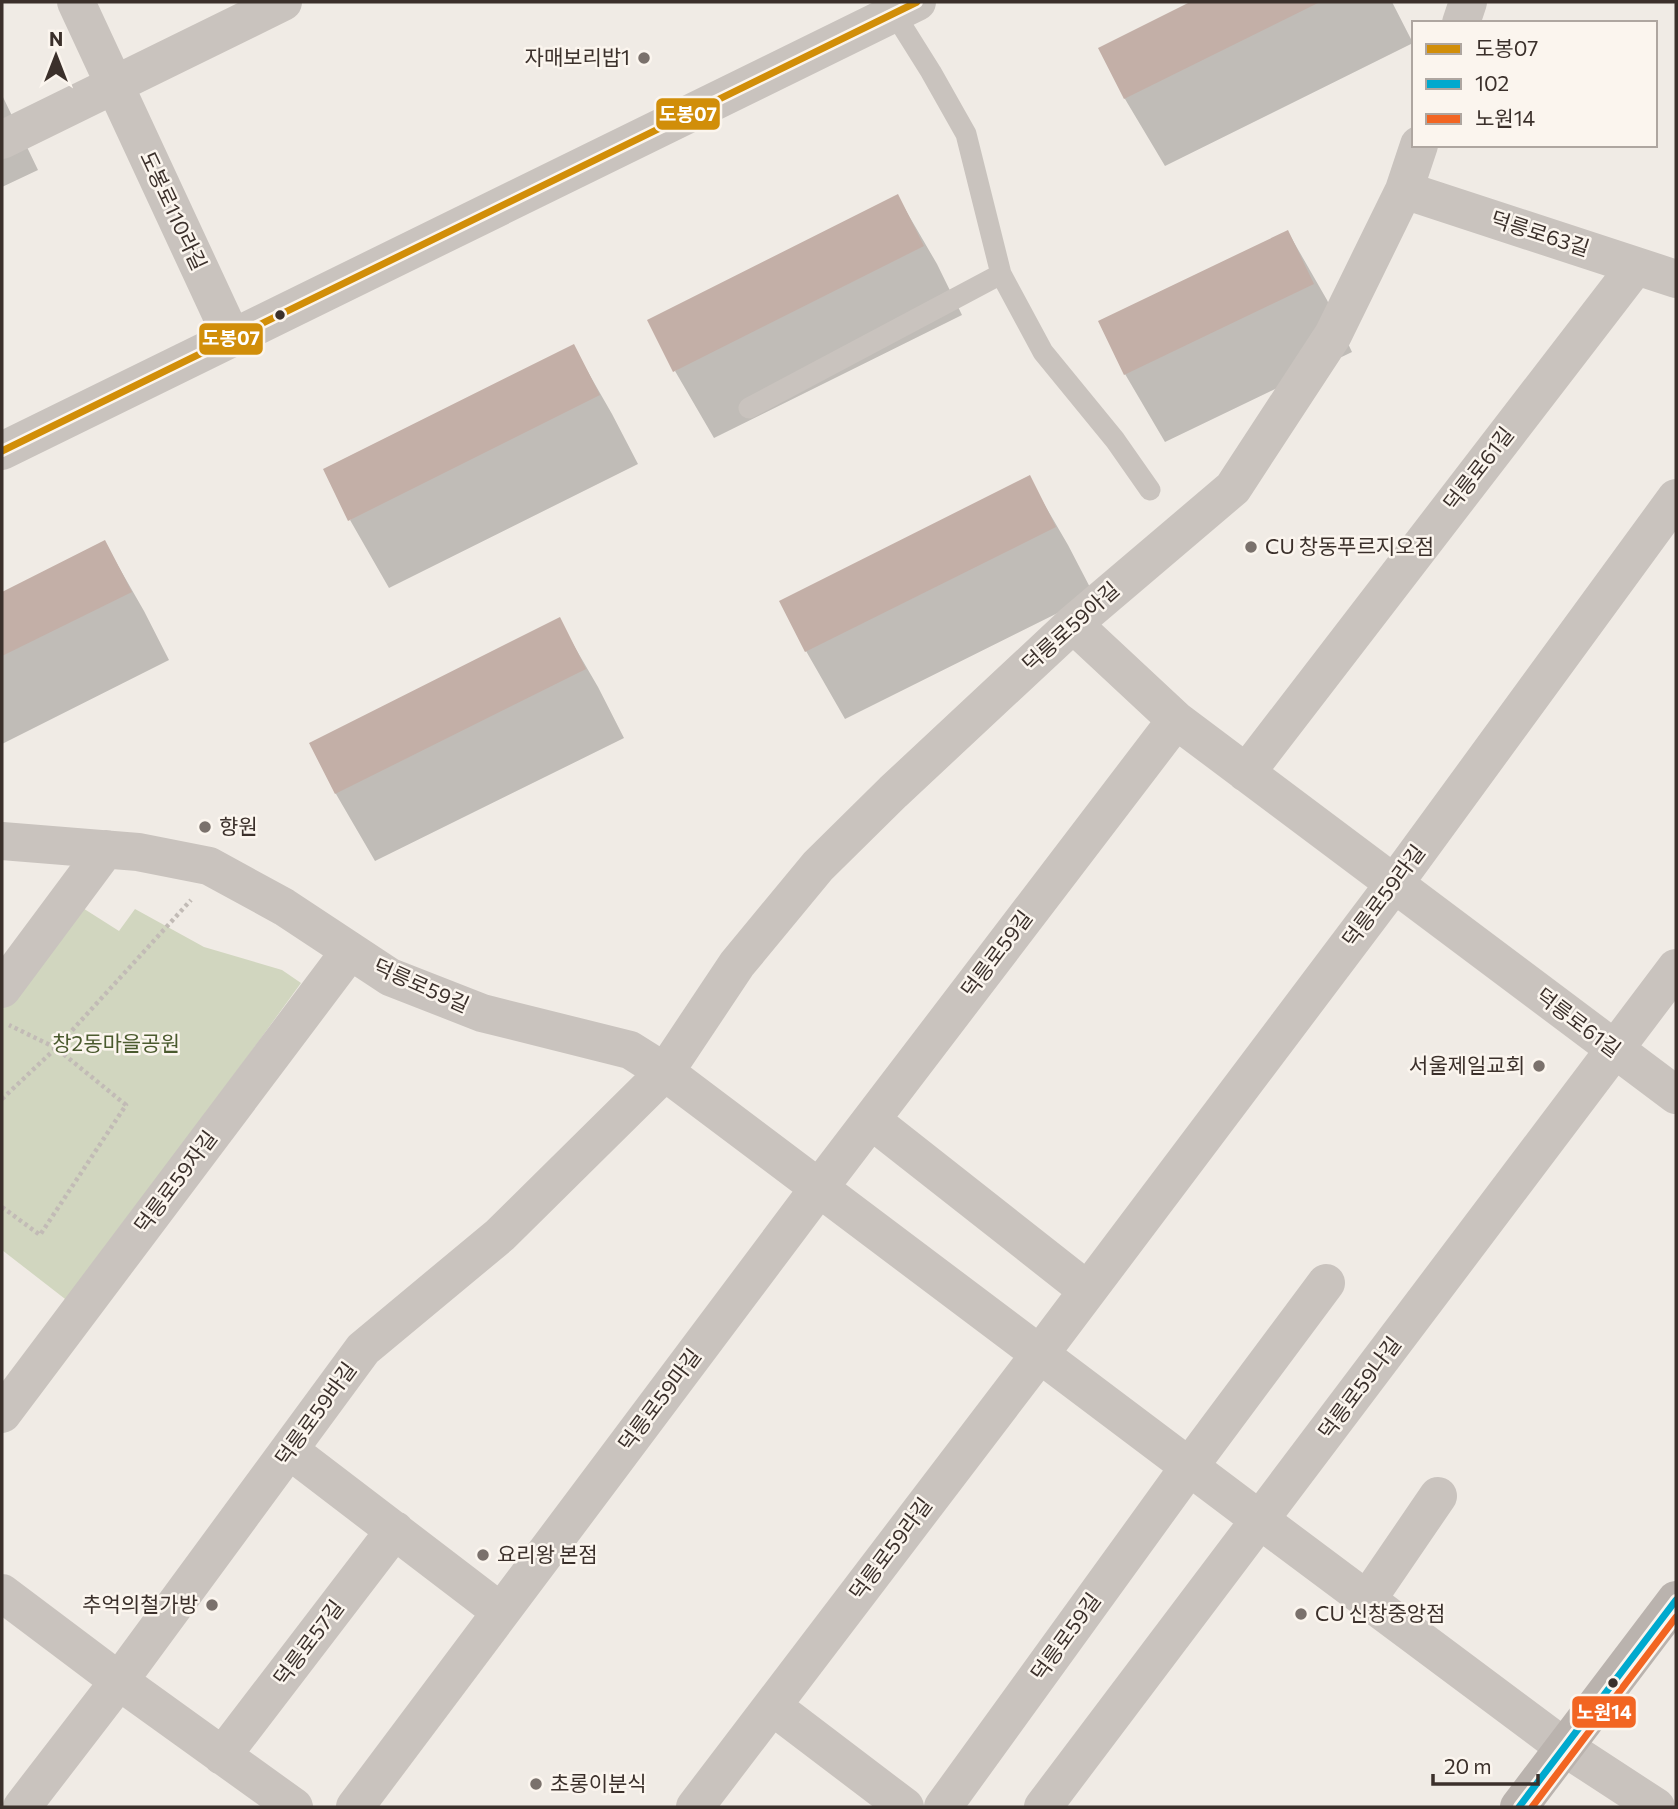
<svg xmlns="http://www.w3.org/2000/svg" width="1678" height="1809" font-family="Commissioner,'Noto Sans KR',sans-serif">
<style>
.green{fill:#d1d6bf}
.shadow{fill:#0003}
.building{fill:#c3afa7}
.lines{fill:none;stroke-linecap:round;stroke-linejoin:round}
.path{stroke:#c2bbb6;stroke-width:4.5;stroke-dasharray:3.5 3.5;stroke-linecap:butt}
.service{stroke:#c9c3be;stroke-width:21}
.minor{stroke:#c9c3be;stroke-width:38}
.secondary{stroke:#bab3ae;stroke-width:38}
.bus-1-casing{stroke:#fbf5ee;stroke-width:12}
.bus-2-casing{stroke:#fbf5ee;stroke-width:12}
.bus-3-casing{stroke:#fbf5ee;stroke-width:12}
.bus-1{stroke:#d18e09;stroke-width:7}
.bus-2{stroke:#00a9ce;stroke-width:7}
.bus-3{stroke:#f26522;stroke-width:7}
.poi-dot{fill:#7a716c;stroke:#fbf5ee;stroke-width:2.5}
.bus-dot{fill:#3b302b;stroke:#fbf5ee;stroke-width:2.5}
.labels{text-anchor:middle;stroke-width:5;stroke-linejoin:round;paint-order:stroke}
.poi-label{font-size:21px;fill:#3b302b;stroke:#fbf5ee;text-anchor:start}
.street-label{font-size:21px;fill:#3b302b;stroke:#fbf5ee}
.park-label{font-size:21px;fill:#4a5a2e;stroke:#fbf5ee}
.line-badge{stroke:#fbf5ee;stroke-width:2.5}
.badge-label{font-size:19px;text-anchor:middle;font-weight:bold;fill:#fff}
</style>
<rect width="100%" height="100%" fill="#f0ebe5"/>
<!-- green -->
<path class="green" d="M 78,905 L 119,931 L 135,909 L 204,947 L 282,970 L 301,983 L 69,1302 L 2,1250 L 2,1010 Z"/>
<!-- shadow -->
<path class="shadow" d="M 1194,2 L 1392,2 L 1413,43 L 1165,166 L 1125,99 L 1100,48 Z
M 2,95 L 38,170 L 2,187 Z
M 898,197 L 937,264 L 962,315 L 714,438 L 675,371 Z
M 1288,232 L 1327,300 L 1352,352 L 1165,442 L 1125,374 Z
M 573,346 L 612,414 L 638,464 L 389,588 L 350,520 Z
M 1029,478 L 1068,545 L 1094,595 L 845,719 L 806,651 L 781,602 Z
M 105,543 L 144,611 L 169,660 L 2,744 L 2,594 Z
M 559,620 L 598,687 L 624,738 L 375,861 L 336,794 L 311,743 Z"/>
<!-- building -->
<path class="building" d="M 1190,2 L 1320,2 L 1124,99 L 1098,48 Z
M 898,194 L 924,246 L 673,372 L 647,320 Z
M 1288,230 L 1314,284 L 1124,375 L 1098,321 Z
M 574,344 L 600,395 L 348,521 L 323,469 Z
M 1030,475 L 1056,527 L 805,652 L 779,601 Z
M 105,540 L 132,592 L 2,656 L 2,592 Z
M 560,617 L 586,669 L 335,794 L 309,743 Z"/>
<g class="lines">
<!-- path -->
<path class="path" d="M 2,1099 L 56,1048 L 191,900
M 2,1207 L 40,1235 L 126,1105 L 56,1048 L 9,1025"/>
<!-- service -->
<path class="service" d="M 894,13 L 931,72 L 966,134 L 1001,274 L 1043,352 L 1115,440 L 1150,490
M 749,408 L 1001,274"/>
<!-- minor -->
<path class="minor" d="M 76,2 L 232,338
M 1461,23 L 1468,2
M 2,140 L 283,2
M 1404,190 L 1676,279
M 2,451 L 917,2
M 1073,624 L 1176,720 L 1676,1095
M 1246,773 L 1636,266
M 2,841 L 138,852 L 209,866 L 284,907 L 390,977 L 482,1013 L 630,1050 L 665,1072 L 1260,1520 L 1564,1747 L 1656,1807
M 2,989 L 106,849
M 871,1120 L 1087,1290
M 2,1414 L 350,951
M 289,1450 L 501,1612
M 2,1593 L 119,1681 L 294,1807
M 1367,1600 L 1438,1496
M 772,1706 L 905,1807
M 222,1756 L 395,1530
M 22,1807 L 119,1681 L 363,1349 L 500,1235 L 665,1072 L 737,964 L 818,866 L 893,792 L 1073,624 L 1233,488 L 1333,335 L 1404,190 L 1419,145
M 355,1807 L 819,1188 L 1176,720
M 695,1807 L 1040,1354 L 1394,884 L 1676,498
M 943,1807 L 1189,1467 L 1326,1283
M 1043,1807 L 1676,968"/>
<!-- secondary -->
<path class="secondary" d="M 1519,1807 L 1676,1600"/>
<!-- bus-1 casing -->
<g class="bus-1-casing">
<path id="bus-1" d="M 2,451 L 917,2"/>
</g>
<!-- bus-2 casing -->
<g class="bus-2-casing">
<path id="bus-2" d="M 1519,1807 L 1676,1600"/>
</g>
<!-- bus-3 casing -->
<g class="bus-3-casing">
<path id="bus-3" d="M 1532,1807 L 1676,1617"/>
</g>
<!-- bus-1 -->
<use href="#bus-1" class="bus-1"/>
<!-- bus-2 -->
<use href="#bus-2" class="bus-2"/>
<!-- bus-3 -->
<use href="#bus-3" class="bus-3"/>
</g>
<!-- markers -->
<g class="poi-dot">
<circle cx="644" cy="58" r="7"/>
<circle cx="1251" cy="547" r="7"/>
<circle cx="205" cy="827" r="7"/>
<circle cx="1539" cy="1066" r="7"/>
<circle cx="483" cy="1555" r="7"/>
<circle cx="212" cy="1605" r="7"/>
<circle cx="1301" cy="1614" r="7"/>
<circle cx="536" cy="1784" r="7"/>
</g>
<g class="bus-dot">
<circle cx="280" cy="315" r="6"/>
<circle cx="1613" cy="1683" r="6"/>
</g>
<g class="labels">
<!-- poi labels -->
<g class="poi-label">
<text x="630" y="65" text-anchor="end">자매보리밥1</text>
<text x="1265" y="554">CU 창동푸르지오점</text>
<text x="219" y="834">향원</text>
<text x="1525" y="1073" text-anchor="end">서울제일교회</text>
<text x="497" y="1562">요리왕 본점</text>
<text x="198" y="1612" text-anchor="end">추억의철가방</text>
<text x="1315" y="1621">CU 신창중앙점</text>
<text x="550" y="1791">초롱이분식</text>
</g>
<!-- street labels -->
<g class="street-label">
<text transform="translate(173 211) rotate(65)" y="7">도봉로110라길</text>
<text transform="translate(1540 234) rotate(18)" y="7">덕릉로63길</text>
<text transform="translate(1479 469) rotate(-52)" y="7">덕릉로61길</text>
<text transform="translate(1071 627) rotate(-42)" y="7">덕릉로59아길</text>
<text transform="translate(1384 896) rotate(-53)" y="7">덕릉로59라길</text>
<text transform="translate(997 954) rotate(-53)" y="7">덕릉로59길</text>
<text transform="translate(421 986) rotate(24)" y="7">덕릉로59길</text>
<text transform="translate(1578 1023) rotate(37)" y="7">덕릉로61길</text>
<text transform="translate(176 1182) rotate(-53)" y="7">덕릉로59자길</text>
<text transform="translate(1360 1388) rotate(-53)" y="7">덕릉로59나길</text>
<text transform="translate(660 1400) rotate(-53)" y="7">덕릉로59마길</text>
<text transform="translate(316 1414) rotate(-54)" y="7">덕릉로59바길</text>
<text transform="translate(891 1549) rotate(-53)" y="7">덕릉로59라길</text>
<text transform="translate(1066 1637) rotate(-54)" y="7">덕릉로59길</text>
<text transform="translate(309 1643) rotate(-53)" y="7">덕릉로57길</text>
</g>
<!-- park labels -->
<g class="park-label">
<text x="116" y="1051">창2동마을공원</text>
</g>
</g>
<g class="line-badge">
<rect x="655" y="97" width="66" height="34" rx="7" fill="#d18e09"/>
<rect x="198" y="322" width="66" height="34" rx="7" fill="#d18e09"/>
<rect x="1571" y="1695" width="66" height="34" rx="7" fill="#f26522"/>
</g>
<g class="badge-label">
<text x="688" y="121">도봉07</text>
<text x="231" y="345">도봉07</text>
<text x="1604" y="1719">노원14</text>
</g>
<!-- border -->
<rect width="1678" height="1809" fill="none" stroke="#3b302b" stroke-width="7"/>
<!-- legend -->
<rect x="1412" y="21" width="245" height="126" fill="#fbf5ee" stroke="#aea6a0" stroke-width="2"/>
<rect x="1426" y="44" width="35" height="10" fill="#d18e09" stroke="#aea6a0" stroke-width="2"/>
<text x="1475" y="56" font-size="21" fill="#3b302b">도봉07</text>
<rect x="1426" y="79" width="35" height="10" fill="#00a9ce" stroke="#aea6a0" stroke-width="2"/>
<text x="1475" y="91" font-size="21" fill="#3b302b">102</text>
<rect x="1426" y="114" width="35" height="10" fill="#f26522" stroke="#aea6a0" stroke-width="2"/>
<text x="1475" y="126" font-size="21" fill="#3b302b">노원14</text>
<!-- north arrow -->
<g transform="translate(56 56)" stroke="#fbf5ee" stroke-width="5" paint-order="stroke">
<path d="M0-5L12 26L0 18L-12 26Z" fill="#3b302b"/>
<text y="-10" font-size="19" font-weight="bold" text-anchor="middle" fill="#3b302b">N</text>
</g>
<!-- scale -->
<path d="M1433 1774v10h105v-10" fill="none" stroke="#3b302b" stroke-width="3.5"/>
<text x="1444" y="1774" font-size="21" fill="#3b302b" stroke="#fbf5ee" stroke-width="5" paint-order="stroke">20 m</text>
</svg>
